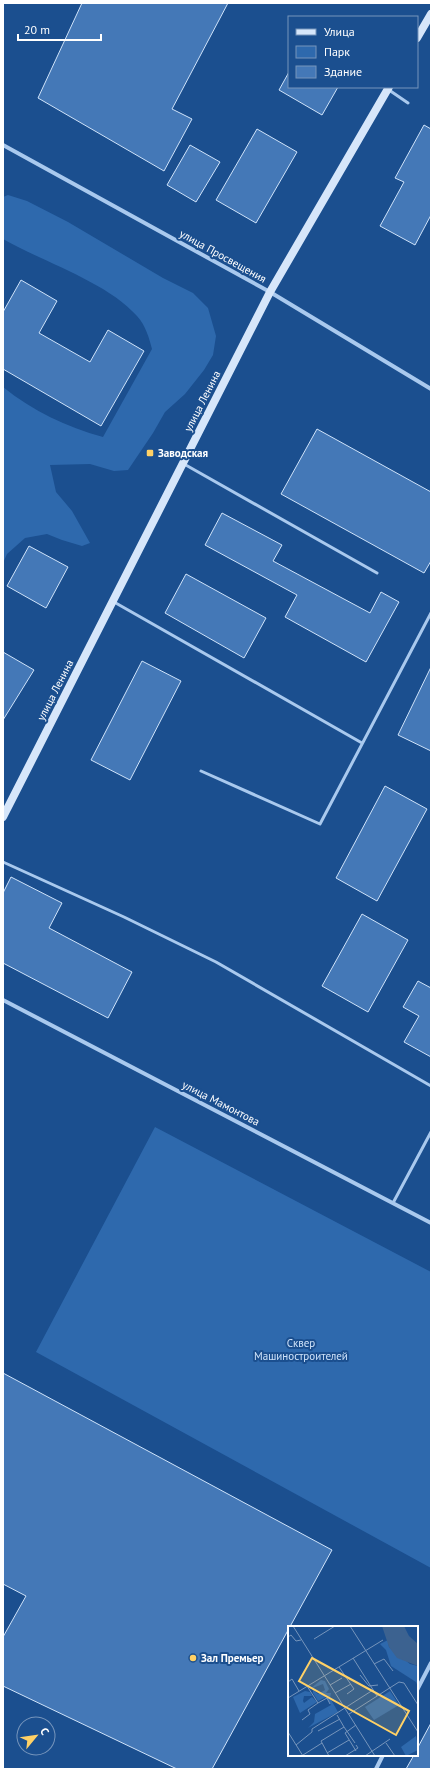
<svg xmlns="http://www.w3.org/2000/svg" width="434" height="1772" font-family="'PT Sans',sans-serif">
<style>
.green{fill:#2e69ad}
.building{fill:#4478b7;stroke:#cfe3fa}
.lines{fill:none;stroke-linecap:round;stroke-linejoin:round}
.lane{stroke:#a9c9ee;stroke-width:3}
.street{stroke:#a9c9ee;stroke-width:4}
.secondary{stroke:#d6e6fa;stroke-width:8}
.poi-dot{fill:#ffd166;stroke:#1b4f8f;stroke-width:1.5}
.labels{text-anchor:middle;stroke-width:4;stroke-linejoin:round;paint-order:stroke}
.street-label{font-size:11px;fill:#fff;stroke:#1b4f8f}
.poi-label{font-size:11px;font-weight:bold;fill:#fff;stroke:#1b4f8f;text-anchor:start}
.park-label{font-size:11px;fill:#cfe3fa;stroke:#1b4f8f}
.inset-road{fill:none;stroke:#7695bc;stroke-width:1}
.view{fill:#ffd166;fill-opacity:0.15;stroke:#ffd166;stroke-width:2}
.inset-edge{fill:none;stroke:#fff;stroke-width:2}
</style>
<rect width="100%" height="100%" fill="#1b4f8f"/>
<!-- green -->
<path class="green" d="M 8,195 L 27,201 L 68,222 L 163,278 L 193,293 L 208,308 L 216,336 L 213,355 L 204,370 L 185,394 L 165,412 L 153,433 L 128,470 L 114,471 L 90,464 L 50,465 L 56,492 L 72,511 L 90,543 L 82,546 L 62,540 L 47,534 L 25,538 L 7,554 L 3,563 L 3,387 C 33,411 66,427 103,437 L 152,349 C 149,338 146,326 137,316 C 107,282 43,262 3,239 L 3,197 Z
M 155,1127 L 431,1272 L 431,1568 L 36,1352 Z"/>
<!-- building -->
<path class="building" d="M 82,3 L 228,3 L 172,109 L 192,119 L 164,171 L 38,98 Z
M 289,72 L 289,87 L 338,87 L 322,115 L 279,90 Z
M 424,125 L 431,129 L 431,215 L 415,245 L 380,226 L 404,182 L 395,178 Z
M 257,129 L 297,152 L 256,223 L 216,200 Z
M 190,145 L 220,162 L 196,202 L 167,185 Z
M 21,280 L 57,301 L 39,333 L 90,362 L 108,330 L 144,351 L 101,426 L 3,369 L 3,312 Z
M 317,429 L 431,492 L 431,561 L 424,573 L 281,494 Z
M 222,513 L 282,545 L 273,561 L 370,613 L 381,592 L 399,602 L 366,662 L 285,617 L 297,595 L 205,545 Z
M 29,546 L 68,567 L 46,608 L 7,586 Z
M 186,574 L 266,618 L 244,658 L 165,613 Z
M 3,652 L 34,670 L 3,720 Z
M 142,661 L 181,681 L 130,780 L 91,760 Z
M 431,667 L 431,751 L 398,735 Z
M 385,786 L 427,809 L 377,901 L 336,878 Z
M 11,877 L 62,903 L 49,928 L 132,972 L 108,1018 L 3,963 L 3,893 Z
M 362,914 L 408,940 L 368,1012 L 322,986 Z
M 418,981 L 431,988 L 431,1057 L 404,1042 L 419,1016 L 403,1007 Z
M 3,1373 L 332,1550 L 212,1769 L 177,1769 L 3,1686 L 3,1637 L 26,1596 L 3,1584 Z
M 431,1723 L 431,1769 L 406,1769 L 414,1755 L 417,1755 L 417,1749 Z"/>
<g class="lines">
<!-- lane -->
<path class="lane" d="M 389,90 L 408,103
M 184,464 L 377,573
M 114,602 L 362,743
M 201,771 L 320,824 L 431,613
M 3,862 L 124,917 L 216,962 L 431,1086
M 393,1203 L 431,1132"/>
<!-- street -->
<path class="street" d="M 3,145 L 270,292 L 431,389
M 3,1000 L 431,1223
M 417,1690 L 431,1663
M 376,1769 L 383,1755"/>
<!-- secondary -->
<path class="secondary" d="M 417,38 L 431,14
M 3,817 L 270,292 L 389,87"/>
</g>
<!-- markers -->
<g class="poi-dot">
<rect x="146" y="449" width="8" height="8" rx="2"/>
<circle cx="193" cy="1658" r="4"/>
</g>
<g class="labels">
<!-- street labels -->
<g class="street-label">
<text transform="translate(223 256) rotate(29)" y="4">улица Просвещения</text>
<text transform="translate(202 401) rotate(-63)" y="4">улица Ленина</text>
<text transform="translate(55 690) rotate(-63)" y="4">улица Ленина</text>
<text transform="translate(221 1103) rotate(27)" y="4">улица Мамонтова</text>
</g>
<!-- poi labels -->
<g class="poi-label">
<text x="158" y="457">Заводская</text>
<text x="201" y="1662">Зал Премьер</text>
</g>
<!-- park labels -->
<g class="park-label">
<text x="301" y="1347">Сквер<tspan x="301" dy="13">Машиностроителей</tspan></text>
</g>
</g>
<!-- overview -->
<g transform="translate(288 1626)">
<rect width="130" height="130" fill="#1b4f8f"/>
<path d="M 100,14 L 101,21 L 122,38 L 130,40 L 130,61 L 128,56 L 103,40 L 98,24 L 92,18 ZM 33,54 L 37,55 L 41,63 L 38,67 L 43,67 L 42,72 L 50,86 L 20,102 L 26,96 L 27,88 L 43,79 L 38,71 L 30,75 L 25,67 L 25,64 L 30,68 L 37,64 L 35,58 L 22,63 ZM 17,65 L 22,66 L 24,70 L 16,70 L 15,75 L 16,77 L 24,71 L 29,76 L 12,87 L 5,71 ZM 102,65 L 111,79 L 86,94 L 77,81 ZM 128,110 L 130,124 L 118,130 L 113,121 Z" fill="#2e69ad"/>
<path d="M 94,0 L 116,0 L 121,10 L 130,18 L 130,40 L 109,32 L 101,21 Z" fill="#3c6290"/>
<path class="inset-road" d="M 5,0 L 87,130M 62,0 L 130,106M 0,11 L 3,9 L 8,15 L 13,14M 26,13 L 47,0M 65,32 L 89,70M 86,38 L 96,33 L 105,45M 51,41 L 66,63 L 59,68M 72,49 L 81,60 L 90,59M 0,56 L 4,53 L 11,65M 42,59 L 54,52M 19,60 L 30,77M 47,67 L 63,58M 0,72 L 95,14M 61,88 L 111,56 L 116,57 L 130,79M 14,94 L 22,88 L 20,84 L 30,77 L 39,72 L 42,78M 56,101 L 67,117M 30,105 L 52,93M 0,106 L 15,130M 98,117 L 107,130M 8,119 L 24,106 L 24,103 L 85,64M 68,125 L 57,107 L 68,99M 39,127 L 61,114M 15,129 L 34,117M 41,130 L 33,115 L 56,101 L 49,89M 57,130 L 70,122 L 68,119M 77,130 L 102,113"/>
<path class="view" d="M 24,32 L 121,85 L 108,109 L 11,55 Z"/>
<rect width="130" height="130" class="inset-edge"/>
</g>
<!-- border -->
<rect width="434" height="1772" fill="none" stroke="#ffffff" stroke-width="8"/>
<!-- legend -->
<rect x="288" y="16" width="130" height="72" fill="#1b4f8f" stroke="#7695bc"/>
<rect x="296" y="29" width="20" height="6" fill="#d6e6fa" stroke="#7695bc"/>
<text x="324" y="36" font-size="12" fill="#ffffff">Улица</text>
<rect x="296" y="46" width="20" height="12" fill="#2e69ad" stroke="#7695bc"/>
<text x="324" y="56" font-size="12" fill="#ffffff">Парк</text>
<rect x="296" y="66" width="20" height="12" fill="#4478b7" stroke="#7695bc"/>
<text x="324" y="76" font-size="12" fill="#ffffff">Здание</text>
<!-- north arrow -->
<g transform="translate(36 1736) rotate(61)"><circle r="19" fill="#1b4f8f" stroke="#7695bc"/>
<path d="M0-3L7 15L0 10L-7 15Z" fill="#ffd166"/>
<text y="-6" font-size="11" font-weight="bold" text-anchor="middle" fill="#ffffff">С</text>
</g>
<!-- scale -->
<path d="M18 34v6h83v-6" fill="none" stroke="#ffffff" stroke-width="2"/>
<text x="24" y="34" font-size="12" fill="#ffffff" stroke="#1b4f8f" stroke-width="3" paint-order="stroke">20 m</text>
</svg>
